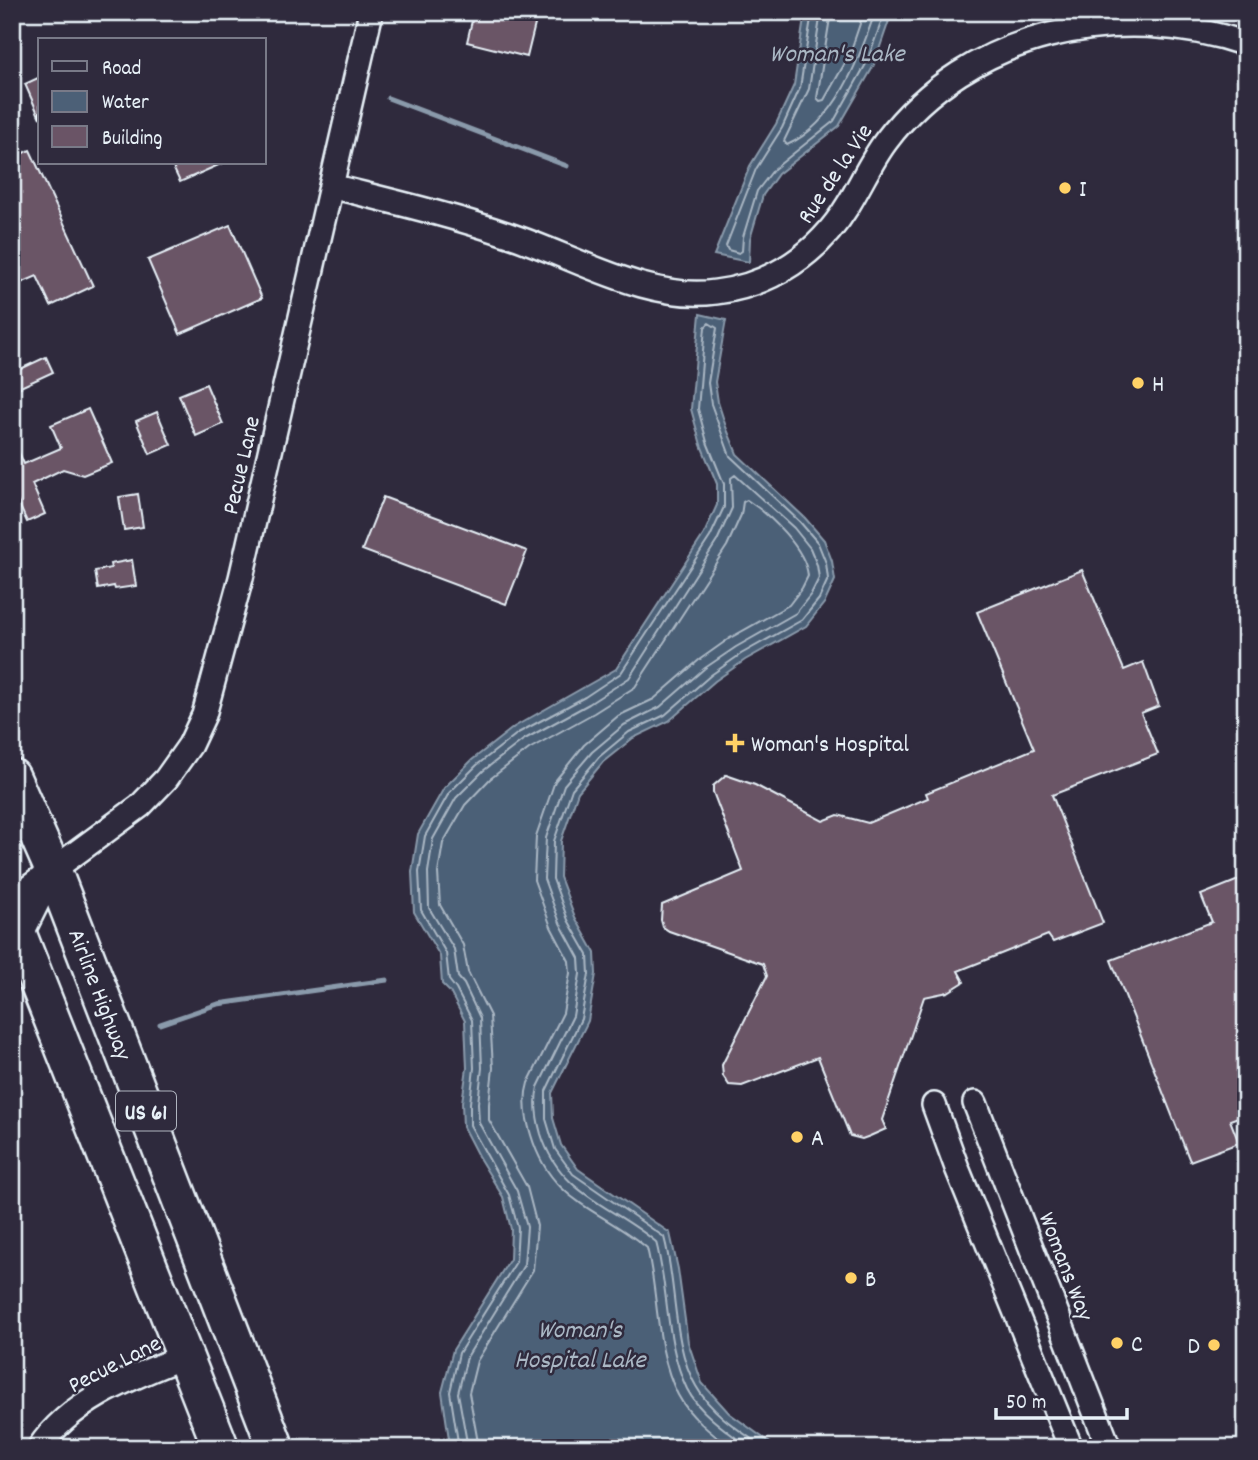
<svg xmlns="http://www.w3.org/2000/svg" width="1258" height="1460" font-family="Dekko,sans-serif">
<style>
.water{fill:#4c6077;stroke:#8a9aab;stroke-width:2}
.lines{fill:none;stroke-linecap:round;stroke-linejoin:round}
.shore{stroke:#aab7c4;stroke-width:2}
.stream{stroke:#8a9aab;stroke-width:5}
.building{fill:#6a5466;stroke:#e8f1f8;stroke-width:2}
.minor-casing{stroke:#e8f1f8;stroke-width:28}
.highway-casing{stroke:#e8f1f8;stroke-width:40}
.minor{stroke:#2f2a3d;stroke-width:23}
.highway{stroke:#2f2a3d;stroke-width:35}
.poi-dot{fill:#ffd166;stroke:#2f2a3d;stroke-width:2.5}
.labels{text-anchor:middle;stroke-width:5;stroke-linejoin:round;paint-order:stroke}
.shield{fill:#2f2a3d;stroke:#b0b5c0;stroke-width:2}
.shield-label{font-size:23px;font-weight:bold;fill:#e8f1f8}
.street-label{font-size:24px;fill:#e8f1f8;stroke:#2f2a3d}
.poi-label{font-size:24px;fill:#e8f1f8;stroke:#2f2a3d;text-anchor:start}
.water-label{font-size:26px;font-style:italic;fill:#aab7c4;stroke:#2f2a3d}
</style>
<rect width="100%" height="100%" fill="#2f2a3d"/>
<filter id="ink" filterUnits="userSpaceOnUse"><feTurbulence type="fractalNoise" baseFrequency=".0143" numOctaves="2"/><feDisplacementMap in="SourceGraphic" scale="14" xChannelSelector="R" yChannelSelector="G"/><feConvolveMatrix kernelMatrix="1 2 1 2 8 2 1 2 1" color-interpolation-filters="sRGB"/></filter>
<g filter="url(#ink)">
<!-- water -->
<path class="water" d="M 805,12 L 892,12 L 873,67 L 839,126 L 778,174 L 763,195 L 750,239 L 749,262 L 714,255 L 750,166 L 776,124 L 794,85 Z
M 700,314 L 726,320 L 715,382 L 718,402 L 726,427 L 737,454 L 805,518 L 824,540 L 832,561 L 835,580 L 825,602 L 806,626 L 745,660 L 715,681 L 669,721 L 633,738 L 603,762 L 578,792 L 561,841 L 560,877 L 575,917 L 595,953 L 596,974 L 588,1021 L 552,1093 L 553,1118 L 561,1145 L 578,1169 L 670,1233 L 678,1269 L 688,1342 L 702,1383 L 729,1413 L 777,1448 L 453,1448 L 449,1439 L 442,1392 L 453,1350 L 510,1259 L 511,1229 L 503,1197 L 478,1156 L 463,1127 L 462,1102 L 467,1068 L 465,1021 L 450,992 L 442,984 L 440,956 L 414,912 L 412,872 L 418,834 L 444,788 L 472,760 L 514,727 L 616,669 L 704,534 L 717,505 L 717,484 L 701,445 L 691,409 Z"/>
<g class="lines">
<!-- shore -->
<path class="shore" d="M 812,12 L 800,88 L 782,128 L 756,169 L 726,246 L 728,250 L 739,253 L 742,251 L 743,237 L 757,191 L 774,169 L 834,121 L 866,64 L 885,12
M 821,12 L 809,89 L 784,141 L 787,145 C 836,123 859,60 875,12
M 831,12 L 817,98 L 820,101 L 824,100 L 849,56 L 864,12
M 459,1448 L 450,1392 L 459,1353 L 516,1262 L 518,1228 L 509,1195 L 470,1125 L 470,1103 L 474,1068 L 472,1020 L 456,989 L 449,980 L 446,953 L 421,910 L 419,872 L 425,836 L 449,793 L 477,765 L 518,733 L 585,697 L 621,673 L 710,537 L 724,507 L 724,484 L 707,442 L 698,409 L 705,327 L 709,323 L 717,328 L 708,383 L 711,404 L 730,456 L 800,522 L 818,543 L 826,563 L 828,579 L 819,599 L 802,620 L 741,654 L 711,675 L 665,715 L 629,732 L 599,757 L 572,789 L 554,841 L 553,879 L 568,920 L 588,955 L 589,974 L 581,1019 L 546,1091 L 546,1119 L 555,1149 L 573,1174 L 664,1237 C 677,1283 672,1345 696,1386 C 711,1413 740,1431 765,1448
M 468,1448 L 458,1393 L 467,1357 L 524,1265 L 527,1227 L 517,1191 L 479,1123 L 478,1103 L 482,1068 L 480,1018 L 464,984 L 458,977 L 454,949 L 429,908 L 428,872 L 433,839 L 456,798 L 483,771 L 523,740 L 589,704 L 629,678 L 717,541 L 732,508 L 731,478 L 735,475 L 794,528 L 810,548 L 817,565 L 819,578 L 811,594 L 796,613 L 736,647 L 705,668 L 660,707 L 624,725 L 592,752 L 564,785 L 546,838 L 544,879 L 560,923 L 579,958 L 580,974 L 573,1016 L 538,1087 C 534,1102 537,1120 541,1134 C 560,1195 612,1205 656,1242 C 669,1290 665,1343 687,1389 C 699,1413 729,1433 750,1448
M 479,1448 L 469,1393 L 477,1361 L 533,1270 L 537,1226 L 527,1187 L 489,1120 L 489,1104 L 493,1068 L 490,1016 L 468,972 L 463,945 L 440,905 L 438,873 L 443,843 L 465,805 L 490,779 L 529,749 L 594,713 L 635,687 L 727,546 L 741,515 L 743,502 L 747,500 C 769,514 806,549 808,576 L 802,588 L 789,605 L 730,638 L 699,660 L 654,699 L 618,716 L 584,745 L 555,781 L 536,836 L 534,880 L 551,927 L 569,961 L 570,973 L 563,1013 L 528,1083 C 523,1099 526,1119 531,1135 C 551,1203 599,1208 647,1248 C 659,1296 655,1350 678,1395 C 689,1416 712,1434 731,1448"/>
<!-- stream -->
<path class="stream" d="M 388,98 L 567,166
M 160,1024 L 218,1004 L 387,980"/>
</g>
<!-- building -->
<path class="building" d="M 474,12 L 538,12 L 527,57 L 467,42 Z
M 40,77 L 40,118 L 25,84 Z
M 30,150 L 93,286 L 51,306 L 37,276 L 12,287 L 12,158 Z
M 171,163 L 223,163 L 180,182 Z
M 230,225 L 262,298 L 180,334 L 148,260 Z
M 46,357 L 53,372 L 12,391 L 12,373 Z
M 206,384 L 223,424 L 196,436 L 179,395 Z
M 88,409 L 112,463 L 83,475 L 63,469 L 32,484 L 45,514 L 27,522 L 12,489 L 12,437 L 24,464 L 61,448 L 51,425 Z
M 157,412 L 171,445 L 150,454 L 136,421 Z
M 138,494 L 143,527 L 124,530 L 119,497 Z
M 383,497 L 527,551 L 506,604 L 362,550 Z
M 132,560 L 136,586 L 115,589 L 114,586 L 98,589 L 95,571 L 111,568 L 110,564 Z
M 1082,570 L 1124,670 L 1143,662 L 1159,706 L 1141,713 L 1158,754 L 1052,795 L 1103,923 L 1053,942 L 1048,935 L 958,971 L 964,982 L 948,992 L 924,997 L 882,1120 L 886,1129 L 870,1136 L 862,1139 L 850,1136 L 818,1057 L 742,1086 L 729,1085 L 723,1076 L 722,1065 L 767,976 L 763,964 L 669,931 L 663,927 L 661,920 L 662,905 L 743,871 L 713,792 L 713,786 L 726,775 L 755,785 L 823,821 L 838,815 L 868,823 L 928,798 L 926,793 L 1034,749 L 977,612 Z
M 1246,877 L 1246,1033 L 1239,1035 L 1246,1053 L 1246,1114 L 1230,1120 L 1239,1143 L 1190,1161 L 1111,960 L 1212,922 L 1201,895 Z"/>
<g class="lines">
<!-- minor casing -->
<g class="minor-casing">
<path id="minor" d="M 331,186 C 390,201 451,215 509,235 C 574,256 648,302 716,292 C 772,285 819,253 848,205 C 861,184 871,161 886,141 C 968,32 1119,0 1246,44
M 12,900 L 140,806 L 166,779 L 190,745 L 204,715 L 241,578 L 371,12
M 15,939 L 20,937 L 52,873
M 975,1103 L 1109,1448
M 934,1105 L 957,1168 L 1071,1448
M 39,1448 C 72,1399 133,1377 185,1356"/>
</g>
<!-- highway casing -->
<g class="highway-casing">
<path id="highway" d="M 12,777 L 53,870 L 276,1448
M 12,918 L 221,1448"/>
</g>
<!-- minor -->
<use href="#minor" class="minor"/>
<!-- highway -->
<use href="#highway" class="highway"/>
</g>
</g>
<!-- markers -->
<g class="poi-dot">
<circle cx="1065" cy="188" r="7"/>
<circle cx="1138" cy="383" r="7"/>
<path d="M731.5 732.5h7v7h7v7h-7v7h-7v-7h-7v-7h7z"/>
<circle cx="797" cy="1137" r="7"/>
<circle cx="851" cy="1278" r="7"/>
<circle cx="1117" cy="1343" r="7"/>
<circle cx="1214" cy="1345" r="7"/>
</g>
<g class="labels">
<!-- shield labels -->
<rect class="shield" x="116" y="1091.5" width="60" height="39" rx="5"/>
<g class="shield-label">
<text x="146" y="1119">US 61</text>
</g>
<!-- street labels -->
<g class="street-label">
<text transform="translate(834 173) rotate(-56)" y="8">Rue de la Vie</text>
<text transform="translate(240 465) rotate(-77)" y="8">Pecue Lane</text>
<text transform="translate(101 994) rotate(69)" y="8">Airline Highway</text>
<text transform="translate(1067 1266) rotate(69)" y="8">Womans Way</text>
<text transform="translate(114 1363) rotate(-27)" y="8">Pecue Lane</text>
</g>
<!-- poi labels -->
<g class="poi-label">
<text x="1079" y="196">I</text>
<text x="1152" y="391">H</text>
<text x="751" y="751">Woman's Hospital</text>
<text x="811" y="1145">A</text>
<text x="865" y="1286">B</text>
<text x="1131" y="1351">C</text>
<text x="1200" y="1353" text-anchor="end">D</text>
</g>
<!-- water labels -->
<g class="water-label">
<text x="837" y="61">Woman's Lake</text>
<text x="580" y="1337">Woman's<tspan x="580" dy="30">Hospital Lake</tspan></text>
</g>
</g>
<!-- margin -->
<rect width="1258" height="1460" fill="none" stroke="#2f2a3d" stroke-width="42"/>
<rect x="21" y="21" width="1216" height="1418" fill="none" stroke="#e8f1f8" stroke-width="2.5" filter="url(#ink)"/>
<!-- legend -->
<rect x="38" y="38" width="228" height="126" fill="#2f2a3d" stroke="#797a88" stroke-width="2"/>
<rect x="52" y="61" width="35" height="10" fill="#2f2a3d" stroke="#797a88" stroke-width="2"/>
<text x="102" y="74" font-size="21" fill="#e8f1f8">Road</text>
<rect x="52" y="91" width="35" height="21" fill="#4c6077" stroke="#797a88" stroke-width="2"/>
<text x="102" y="108" font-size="21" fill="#e8f1f8">Water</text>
<rect x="52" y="126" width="35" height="21" fill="#6a5466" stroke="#797a88" stroke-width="2"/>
<text x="102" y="144" font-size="21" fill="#e8f1f8">Building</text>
<!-- scale -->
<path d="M996 1408v10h131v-10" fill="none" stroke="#e8f1f8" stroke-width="3.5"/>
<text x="1006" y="1408" font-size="21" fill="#e8f1f8" stroke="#2f2a3d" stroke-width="5" paint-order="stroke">50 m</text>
</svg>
